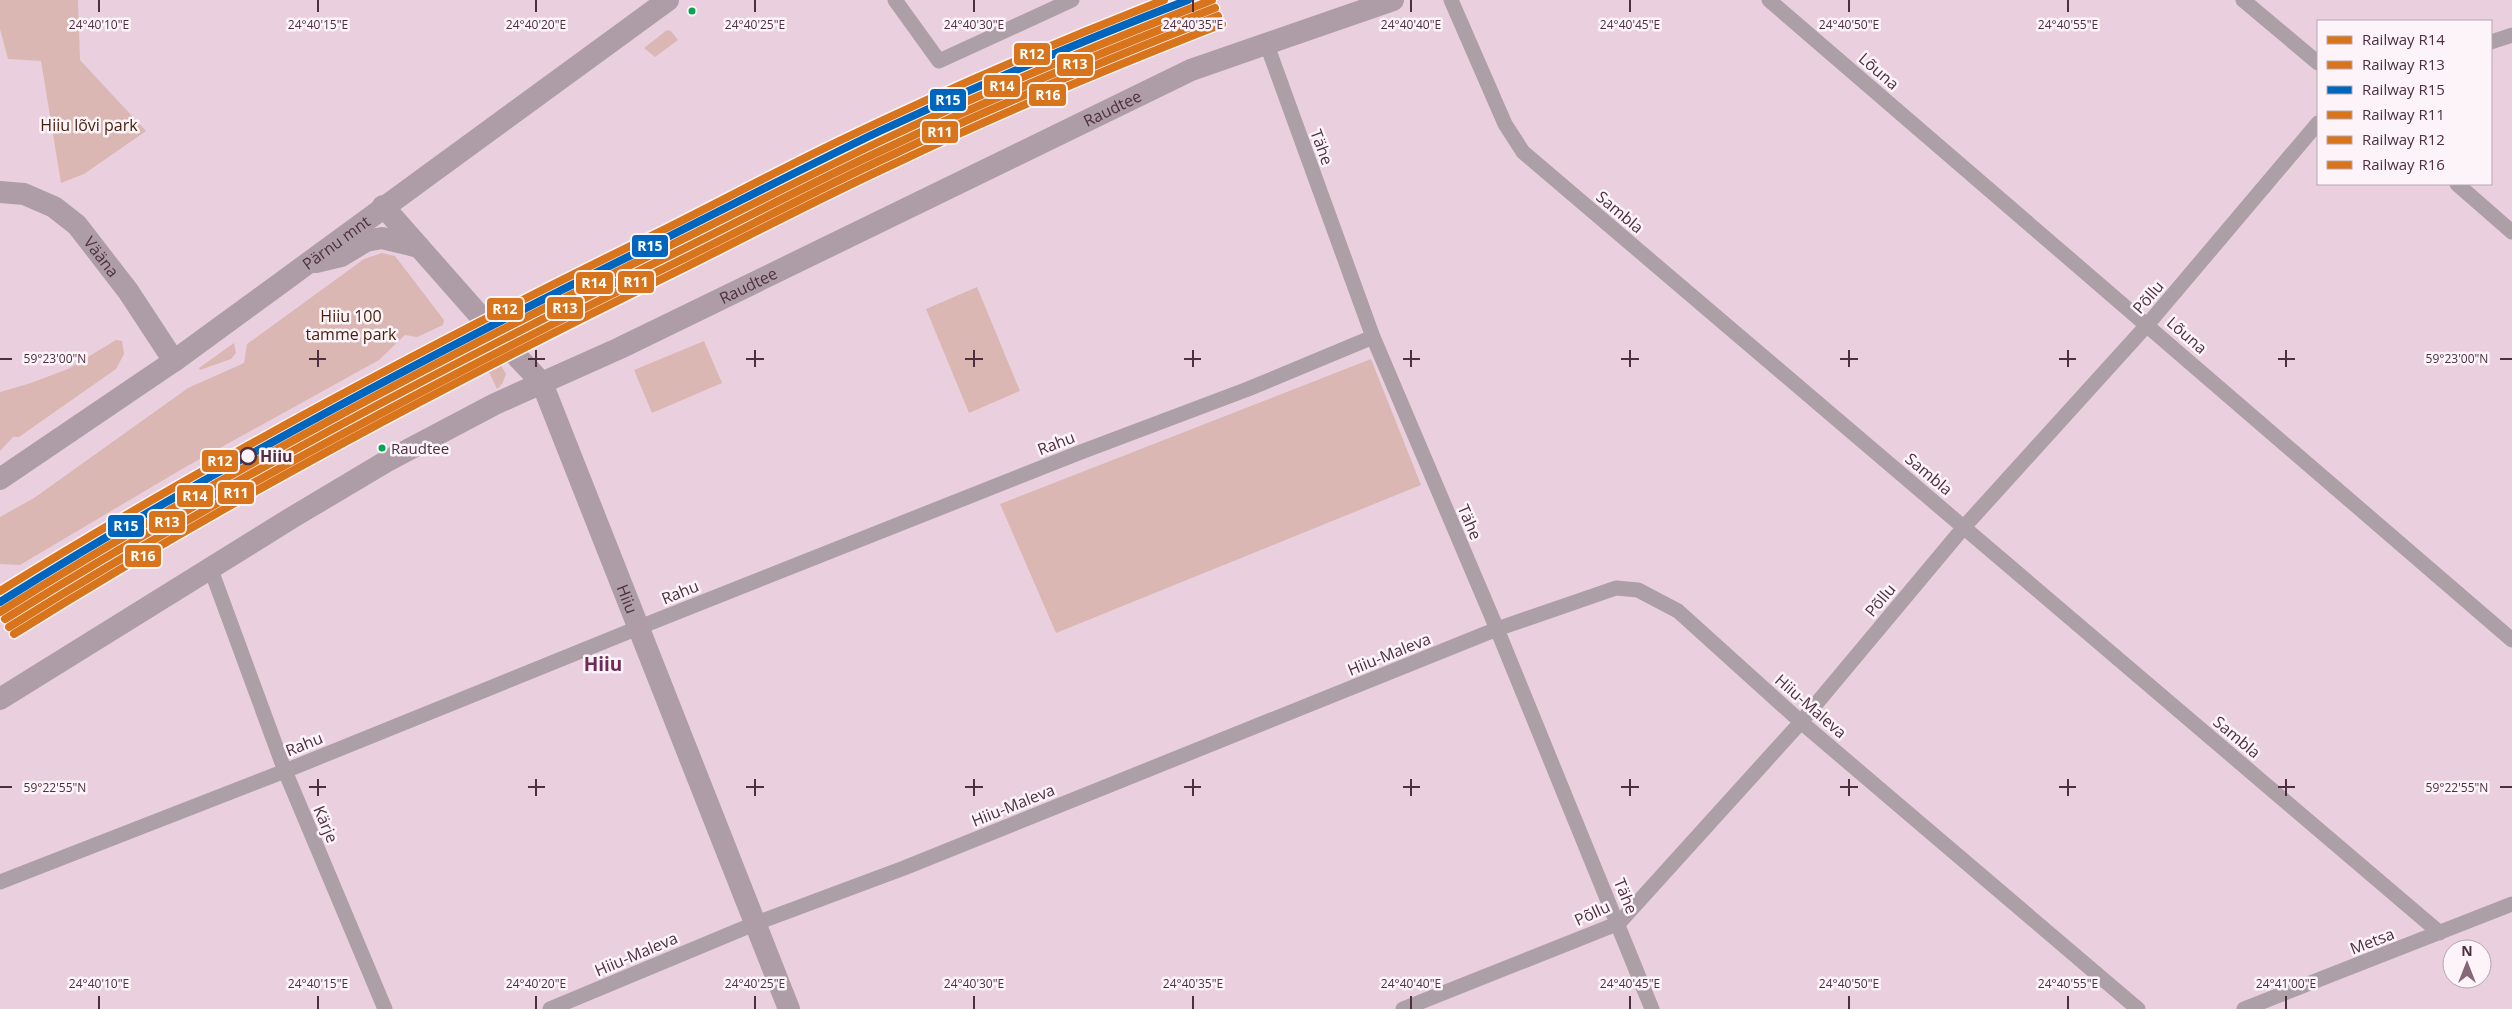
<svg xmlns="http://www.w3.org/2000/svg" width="2512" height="1009" font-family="'Open Sans',sans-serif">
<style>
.green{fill:#dab7b3}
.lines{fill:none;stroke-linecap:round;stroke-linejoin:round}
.street{stroke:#ac9fa6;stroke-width:15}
.secondary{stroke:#ae9da6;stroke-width:22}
.rail-1-casing{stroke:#fcf4f8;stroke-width:11}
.rail-2-casing{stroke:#fcf4f8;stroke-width:11}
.rail-3-casing{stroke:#fcf4f8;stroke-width:11}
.rail-4-casing{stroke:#fcf4f8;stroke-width:11}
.rail-5-casing{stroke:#fcf4f8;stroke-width:11}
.rail-6-casing{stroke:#fcf4f8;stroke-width:11}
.rail-1{stroke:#d7741c;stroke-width:8}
.rail-2{stroke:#d7741c;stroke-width:8}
.rail-3{stroke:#0065bd;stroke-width:8}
.rail-4{stroke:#d7741c;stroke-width:8}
.rail-5{stroke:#d7741c;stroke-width:8}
.rail-6{stroke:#d7741c;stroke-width:8}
.ticks{fill:none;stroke:#4e2f40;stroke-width:2}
.bus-dot{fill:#00a651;stroke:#fcf4f8;stroke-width:2}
.stop-dot{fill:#fcf4f8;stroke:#4e2f40;stroke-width:2.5}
.labels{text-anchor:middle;stroke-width:5;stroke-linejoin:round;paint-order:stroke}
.bus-label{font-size:15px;fill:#4e2f40;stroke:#fcf4f8;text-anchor:start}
.street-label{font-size:16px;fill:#4e2f40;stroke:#fcf4f8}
.park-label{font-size:16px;fill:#461e0a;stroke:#fcf4f8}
.stop-label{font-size:16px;font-weight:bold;fill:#4e2f40;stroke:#fcf4f8;text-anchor:start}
.quarter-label{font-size:19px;font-weight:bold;fill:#6e2c54;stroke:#fcf4f8}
.ticks-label{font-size:12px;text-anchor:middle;fill:#4e2f40;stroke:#fcf4f8;stroke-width:5;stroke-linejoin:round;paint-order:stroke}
.line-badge{stroke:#fcf4f8;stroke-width:2}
.badge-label{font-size:14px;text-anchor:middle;font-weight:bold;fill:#fff}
</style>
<rect width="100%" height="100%" fill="#ead0de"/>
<!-- green -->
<path class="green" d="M 0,0 L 78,0 L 80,60 L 146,131 L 84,174 L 61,183 L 41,61 L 8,59 L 0,29 Z
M 667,30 L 671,31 L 678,40 L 655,57 L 644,48 Z
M 382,253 L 395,256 L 444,320 L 443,325 L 417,337 L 405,335 L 379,360 L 182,469 L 20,565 L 0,564 L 0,517 L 34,498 L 188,388 L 244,363 L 247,344 L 364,259 Z
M 977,287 L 1020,391 L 969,413 L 926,309 Z
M 116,340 L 122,341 L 124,354 L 116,369 L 19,437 L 13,437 L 0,451 L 0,392 L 31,383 L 68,369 Z
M 704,341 L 722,383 L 652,413 L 634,370 Z
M 234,343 L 236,353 L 231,359 L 200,370 L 199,368 Z
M 1371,359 L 1421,485 L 1056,633 L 1000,504 Z
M 498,360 L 506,374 L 502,384 L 497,389 L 488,370 Z"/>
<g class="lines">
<!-- street -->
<path class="street" d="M 895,0 L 939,61 L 1072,0
M 1451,0 L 1505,124 L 1523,152 L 2440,933
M 1769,0 L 2512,640
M 2243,0 L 2318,63
M 2491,42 L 2512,35
M 1267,45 L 1373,337 L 1497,629 L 1652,1009
M 2457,184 L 2512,232
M 210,567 L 285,771 L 385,1009
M 0,882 L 285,771 L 655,621 L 1081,452 L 1248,389 L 1373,337
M 550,1009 L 754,924 L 904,868 L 1497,629 L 1616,588 L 1638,590 L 1678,611 L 1801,722 L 2138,1009
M 1403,1009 L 1619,923 L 1801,722 L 1964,527 L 2148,324 L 2318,123
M 2244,1009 L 2512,904"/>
<!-- secondary -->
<g class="secondary">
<path id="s1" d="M 0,192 L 24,194 L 54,207 L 77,225 L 128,291 L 174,361"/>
<path id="s2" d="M 383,206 L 495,333 L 542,383 L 789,1009"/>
<path d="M 316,262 L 341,256 L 366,241 L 382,238 L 419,247"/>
<path id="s3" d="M 0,479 L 174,361 L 668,0"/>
<path id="s4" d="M 0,699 L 293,517 L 387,461 L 495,404 L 620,348 L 1191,70 L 1393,0"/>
</g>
<!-- rail-1 casing -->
<g class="rail-1-casing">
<path id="rail-1" d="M 0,612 C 217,476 442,358 671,245 C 742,210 813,173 885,139 C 992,88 1102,43 1212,0"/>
</g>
<!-- rail-2 casing -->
<g class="rail-2-casing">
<path id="rail-2" d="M 5,619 C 221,484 446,366 675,253 C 746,218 817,180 889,147 C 996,96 1105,51 1215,8"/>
</g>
<!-- rail-3 casing -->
<g class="rail-3-casing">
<path id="rail-3" d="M 0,602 C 214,468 437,351 664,239 C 736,203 807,166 880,131 C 981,84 1084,40 1188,0"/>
</g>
<!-- rail-4 casing -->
<g class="rail-4-casing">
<path id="rail-4" d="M 9,627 C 225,492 450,374 679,261 C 750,226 820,188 892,155 C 999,104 1108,59 1218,16"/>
</g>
<!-- rail-5 casing -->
<g class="rail-5-casing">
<path id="rail-5" d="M 0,591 C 214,458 436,341 663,230 C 721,201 779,170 839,141 C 945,90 1054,43 1164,0"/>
</g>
<!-- rail-6 casing -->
<g class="rail-6-casing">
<path id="rail-6" d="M 14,634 C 230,499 454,381 682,269 C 754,233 824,196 896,163 C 1002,112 1112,67 1222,24"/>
</g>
<!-- rail-1 -->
<use href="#rail-1" class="rail-1"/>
<!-- rail-2 -->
<use href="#rail-2" class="rail-2"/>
<!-- rail-3 -->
<use href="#rail-3" class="rail-3"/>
<!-- rail-4 -->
<use href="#rail-4" class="rail-4"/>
<!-- rail-5 -->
<use href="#rail-5" class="rail-5"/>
<!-- rail-6 -->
<use href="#rail-6" class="rail-6"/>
</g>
<!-- ticks -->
<path class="ticks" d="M 99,0 L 99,12M 318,0 L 318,12M 536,0 L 536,12M 755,0 L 755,12M 974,0 L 974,12M 1193,0 L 1193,12M 1411,0 L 1411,12M 1630,0 L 1630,12M 1849,0 L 1849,12M 2068,0 L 2068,12M 318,350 L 318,367M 536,350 L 536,367M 755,350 L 755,367M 974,350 L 974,367M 1193,350 L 1193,367M 1411,350 L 1411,367M 1630,350 L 1630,367M 1849,350 L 1849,367M 2068,350 L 2068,367M 2286,350 L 2286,367M 0,359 L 12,359M 309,359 L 326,359M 528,359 L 545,359M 746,359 L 764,359M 965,359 L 983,359M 1184,359 L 1201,359M 1403,359 L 1420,359M 1621,359 L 1639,359M 1840,359 L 1858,359M 2059,359 L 2076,359M 2278,359 L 2295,359M 2500,359 L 2512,359M 318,779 L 318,796M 536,779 L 536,796M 755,779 L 755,796M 974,779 L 974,796M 1193,779 L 1193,796M 1411,779 L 1411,796M 1630,779 L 1630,796M 1849,779 L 1849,796M 2068,779 L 2068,796M 2286,779 L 2286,796M 0,787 L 12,787M 309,787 L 326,787M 528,787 L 545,787M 746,787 L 764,787M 965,787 L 983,787M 1184,787 L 1201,787M 1403,787 L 1420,787M 1621,787 L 1639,787M 1840,787 L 1858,787M 2059,787 L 2076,787M 2278,787 L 2295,787M 2500,787 L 2512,787M 99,996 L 99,1009M 318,996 L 318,1009M 536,996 L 536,1009M 755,996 L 755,1009M 974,996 L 974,1009M 1193,996 L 1193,1009M 1411,996 L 1411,1009M 1630,996 L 1630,1009M 1849,996 L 1849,1009M 2068,996 L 2068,1009M 2286,996 L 2286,1009"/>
<!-- markers -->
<g class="bus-dot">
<circle cx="692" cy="11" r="4.5"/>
<circle cx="382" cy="448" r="4.5"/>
</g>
<circle class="stop-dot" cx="248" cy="456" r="8"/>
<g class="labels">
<!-- bus labels -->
<g class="bus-label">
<text x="391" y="454">Raudtee</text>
</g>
<!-- street labels -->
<g class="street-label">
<text transform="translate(1879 71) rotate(41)" y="6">Lõuna</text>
<text dy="6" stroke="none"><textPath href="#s4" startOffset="1261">Raudtee</textPath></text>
<text transform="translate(1322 147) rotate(70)" y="6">Tähe</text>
<text transform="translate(1620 212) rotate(40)" y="6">Sambla</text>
<text dy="6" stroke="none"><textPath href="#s3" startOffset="411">Pärnu mnt</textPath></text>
<text dy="6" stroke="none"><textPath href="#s1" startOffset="126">Vääna</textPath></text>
<text dy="6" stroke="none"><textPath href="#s4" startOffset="856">Raudtee</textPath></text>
<text transform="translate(2148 297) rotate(-49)" y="6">Põllu</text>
<text transform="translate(2187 335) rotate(41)" y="6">Lõuna</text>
<text transform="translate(1056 443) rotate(-21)" y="6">Rahu</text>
<text transform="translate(1929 474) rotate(40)" y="6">Sambla</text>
<text transform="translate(1470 522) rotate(67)" y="6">Tähe</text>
<text transform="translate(680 592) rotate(-22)" y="6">Rahu</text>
<text dy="6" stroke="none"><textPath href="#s2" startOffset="470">Hiiu</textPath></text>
<text transform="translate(1880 600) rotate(-50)" y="6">Põllu</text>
<text transform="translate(1389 654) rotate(-22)" y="6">Hiiu-Maleva</text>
<text transform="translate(1811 706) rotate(41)" y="6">Hiiu-Maleva</text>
<text transform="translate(2237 737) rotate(40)" y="6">Sambla</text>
<text transform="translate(304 744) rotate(-22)" y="6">Rahu</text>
<text transform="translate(1013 805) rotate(-22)" y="6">Hiiu-Maleva</text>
<text transform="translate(326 824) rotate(67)" y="6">Kärje</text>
<text transform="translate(1626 896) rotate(68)" y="6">Tähe</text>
<text transform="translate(1592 913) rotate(-25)" y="6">Põllu</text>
<text transform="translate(2372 941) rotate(-21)" y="6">Metsa</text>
<text transform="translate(636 954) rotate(-23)" y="6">Hiiu-Maleva</text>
</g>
<!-- park labels -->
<g class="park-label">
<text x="89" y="131">Hiiu lõvi park</text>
<text x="351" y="322">Hiiu 100<tspan x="351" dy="18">tamme park</tspan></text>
</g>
<!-- stop labels -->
<g class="stop-label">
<text x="260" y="462">Hiiu</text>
</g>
<!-- quarter labels -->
<g class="quarter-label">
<text x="603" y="671">Hiiu</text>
</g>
</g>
<g class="ticks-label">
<text x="99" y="29">24°40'10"E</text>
<text x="318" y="29">24°40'15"E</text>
<text x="536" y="29">24°40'20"E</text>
<text x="755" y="29">24°40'25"E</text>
<text x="974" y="29">24°40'30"E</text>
<text x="1193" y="29">24°40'35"E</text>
<text x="1411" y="29">24°40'40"E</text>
<text x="1630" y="29">24°40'45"E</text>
<text x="1849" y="29">24°40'50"E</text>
<text x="2068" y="29">24°40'55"E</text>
<text x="55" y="363">59°23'00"N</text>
<text x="2457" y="363">59°23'00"N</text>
<text x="55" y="792">59°22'55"N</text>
<text x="2457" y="792">59°22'55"N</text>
<text x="99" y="988">24°40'10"E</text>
<text x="318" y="988">24°40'15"E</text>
<text x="536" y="988">24°40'20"E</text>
<text x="755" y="988">24°40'25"E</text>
<text x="974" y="988">24°40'30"E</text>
<text x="1193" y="988">24°40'35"E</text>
<text x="1411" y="988">24°40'40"E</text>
<text x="1630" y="988">24°40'45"E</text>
<text x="1849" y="988">24°40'50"E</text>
<text x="2068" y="988">24°40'55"E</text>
<text x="2286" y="988">24°41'00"E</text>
</g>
<g class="line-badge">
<rect x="1013" y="42" width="38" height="24" rx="5" fill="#d7741c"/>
<rect x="1056" y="53" width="38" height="24" rx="5" fill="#d7741c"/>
<rect x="983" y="74" width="38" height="24" rx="5" fill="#d7741c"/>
<rect x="1028" y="83" width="39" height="24" rx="5" fill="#d7741c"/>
<rect x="929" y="88" width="38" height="24" rx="5" fill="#0065bd"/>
<rect x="921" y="120" width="38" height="24" rx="5" fill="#d7741c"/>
<rect x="631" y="234" width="38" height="24" rx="5" fill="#0065bd"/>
<rect x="617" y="270" width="38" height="24" rx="5" fill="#d7741c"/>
<rect x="575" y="271" width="39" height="24" rx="5" fill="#d7741c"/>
<rect x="546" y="296" width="38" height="24" rx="5" fill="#d7741c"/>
<rect x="486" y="297" width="38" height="24" rx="5" fill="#d7741c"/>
<rect x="201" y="449" width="38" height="24" rx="5" fill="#d7741c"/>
<rect x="217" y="481" width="38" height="24" rx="5" fill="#d7741c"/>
<rect x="176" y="484" width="38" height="24" rx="5" fill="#d7741c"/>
<rect x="148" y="510" width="38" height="24" rx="5" fill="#d7741c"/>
<rect x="107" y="514" width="38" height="24" rx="5" fill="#0065bd"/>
<rect x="124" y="544" width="38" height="24" rx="5" fill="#d7741c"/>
</g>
<g class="badge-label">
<text x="1032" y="59">R12</text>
<text x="1075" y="69">R13</text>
<text x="1002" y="91">R14</text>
<text x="1048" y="100">R16</text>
<text x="948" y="105">R15</text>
<text x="940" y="137">R11</text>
<text x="650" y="251">R15</text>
<text x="636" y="287">R11</text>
<text x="594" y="288">R14</text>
<text x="565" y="313">R13</text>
<text x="505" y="314">R12</text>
<text x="220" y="466">R12</text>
<text x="236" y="498">R11</text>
<text x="195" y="501">R14</text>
<text x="167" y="527">R13</text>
<text x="126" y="531">R15</text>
<text x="143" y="561">R16</text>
</g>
<!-- legend -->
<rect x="2317" y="20" width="175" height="165" fill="#fcf4f8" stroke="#b6a5ae"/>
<rect x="2327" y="36" width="25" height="8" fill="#d7741c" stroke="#b6a5ae"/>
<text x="2362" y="45" font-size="15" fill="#4e2f40">Railway R14</text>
<rect x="2327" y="61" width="25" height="8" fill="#d7741c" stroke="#b6a5ae"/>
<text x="2362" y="70" font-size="15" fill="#4e2f40">Railway R13</text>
<rect x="2327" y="86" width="25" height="8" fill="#0065bd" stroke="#b6a5ae"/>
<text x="2362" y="95" font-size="15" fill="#4e2f40">Railway R15</text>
<rect x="2327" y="111" width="25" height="8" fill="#d7741c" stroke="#b6a5ae"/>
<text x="2362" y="120" font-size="15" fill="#4e2f40">Railway R11</text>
<rect x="2327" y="136" width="25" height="8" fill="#d7741c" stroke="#b6a5ae"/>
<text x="2362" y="145" font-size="15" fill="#4e2f40">Railway R12</text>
<rect x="2327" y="161" width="25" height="8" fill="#d7741c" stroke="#b6a5ae"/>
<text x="2362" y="170" font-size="15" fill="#4e2f40">Railway R16</text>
<!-- north arrow -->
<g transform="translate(2467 964)"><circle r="24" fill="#fcf4f8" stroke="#b6a5ae"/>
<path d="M0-4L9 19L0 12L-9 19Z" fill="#856777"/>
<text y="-8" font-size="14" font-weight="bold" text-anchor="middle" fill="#4e2f40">N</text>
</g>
</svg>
